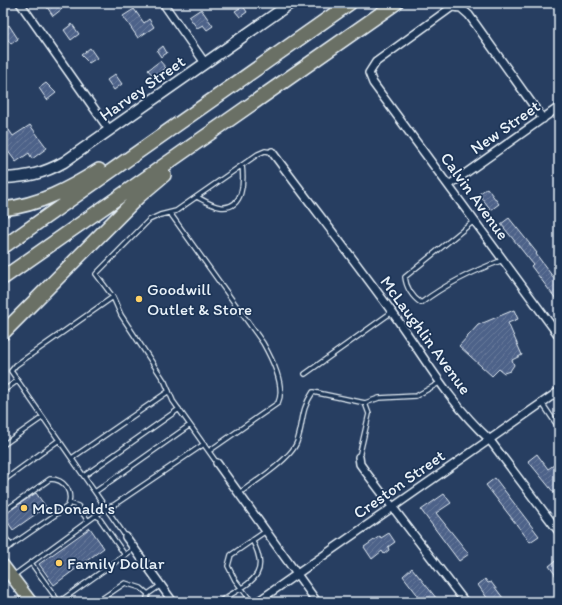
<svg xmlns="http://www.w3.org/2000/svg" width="562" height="605" font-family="Itim,sans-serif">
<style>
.building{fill:url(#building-hatch);stroke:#e8f1f8}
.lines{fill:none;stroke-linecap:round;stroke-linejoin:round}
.lane-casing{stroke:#e8f1f8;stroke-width:6}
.street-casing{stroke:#e8f1f8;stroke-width:10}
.secondary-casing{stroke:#e8f1f8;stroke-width:13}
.primary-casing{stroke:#e8f1f8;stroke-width:14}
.highway-casing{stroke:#e8f1f8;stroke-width:16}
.lane{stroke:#1d3557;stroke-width:3.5}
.street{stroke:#1d3557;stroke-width:7}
.secondary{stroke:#1d3557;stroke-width:10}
.primary{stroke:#6b7065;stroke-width:11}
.highway{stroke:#6b7065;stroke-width:13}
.poi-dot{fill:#ffd166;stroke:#1d3557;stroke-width:1.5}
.labels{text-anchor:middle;stroke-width:3.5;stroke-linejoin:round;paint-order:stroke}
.street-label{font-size:17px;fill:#e8f1f8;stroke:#1d3557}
.poi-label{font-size:17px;fill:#e8f1f8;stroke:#1d3557;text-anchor:start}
</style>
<defs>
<pattern id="building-hatch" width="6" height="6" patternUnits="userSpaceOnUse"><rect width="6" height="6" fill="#4e6289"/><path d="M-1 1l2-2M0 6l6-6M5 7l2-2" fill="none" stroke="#68799a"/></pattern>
</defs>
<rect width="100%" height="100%" fill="#273e61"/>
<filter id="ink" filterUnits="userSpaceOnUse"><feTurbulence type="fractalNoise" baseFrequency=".025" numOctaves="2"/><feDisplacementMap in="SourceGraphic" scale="8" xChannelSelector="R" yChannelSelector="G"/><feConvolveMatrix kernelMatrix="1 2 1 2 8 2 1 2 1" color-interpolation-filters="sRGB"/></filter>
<g filter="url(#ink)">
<!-- building -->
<path class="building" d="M 52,3 L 58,3 L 62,9 L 53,16 L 47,7 Z
M 243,6 L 247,12 L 240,17 L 235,11 Z
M 134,9 L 144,23 L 149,19 L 154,27 L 138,38 L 123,16 Z
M 201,9 L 213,26 L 207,30 L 203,25 L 197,28 L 189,17 Z
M 72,24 L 79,34 L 71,40 L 64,30 Z
M 9,25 L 18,39 L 11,44 L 3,34 L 3,30 Z
M 163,46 L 167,53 L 161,57 L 157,51 Z
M 90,48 L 97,58 L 89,63 L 81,55 Z
M 160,61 L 166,68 L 154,77 L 148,70 Z
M 115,74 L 122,84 L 114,90 L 107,80 Z
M 46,83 L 56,93 L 47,100 L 39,88 Z
M 30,125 L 47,148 L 32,159 L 29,153 L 16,162 L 4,146 L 6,144 L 3,140 L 3,135 L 9,130 L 13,136 Z
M 487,188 L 499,204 L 491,210 L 479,194 Z
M 509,218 L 537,253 L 536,254 L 556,281 L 559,278 L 559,303 L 531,266 L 533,264 L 501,224 Z
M 514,310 L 518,319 L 508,323 L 522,355 L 512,360 L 514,365 L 510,371 L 504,373 L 499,369 L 492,376 L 459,346 L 478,325 Z
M 537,454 L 548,469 L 554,465 L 559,472 L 559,474 L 555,477 L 559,482 L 559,499 L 528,461 Z
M 495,478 L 539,536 L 530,542 L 486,485 Z
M 36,493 L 46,507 L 13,530 L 3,515 Z
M 444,494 L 451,503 L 436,513 L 469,554 L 459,561 L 421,510 Z
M 90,528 L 104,548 L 54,585 L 39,564 Z
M 389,533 L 395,542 L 388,547 L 389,550 L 384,554 L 382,551 L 372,559 L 364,547 L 380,536 L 381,538 Z
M 559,558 L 559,580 L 549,566 Z
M 412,568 L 437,599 L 433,602 L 423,602 L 403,576 Z
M 485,579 L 488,583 L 491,582 L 506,602 L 490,602 L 478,585 Z"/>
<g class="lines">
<!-- lane casing -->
<g class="lane-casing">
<path id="lane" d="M 197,197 C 203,200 212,206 220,207 C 244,210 244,181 242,165
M 170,213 L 263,343 C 272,359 286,386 278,403 L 209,451
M 474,221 L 405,277 C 406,287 412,297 421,303 C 446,284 473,271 503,260
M 113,297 L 16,365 L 11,371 L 126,537
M 305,374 L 392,312
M 3,391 L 17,381
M 365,403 L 379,398 L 416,396 L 441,382
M 542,403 L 559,428
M 3,445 L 43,417
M 72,458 L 169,391
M 217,463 L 173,401 L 165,382 L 121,315 L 113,297 L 96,274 L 149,220 L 160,215 L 176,211 L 258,154 L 265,151 L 272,152
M 84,476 L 179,409
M 3,481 L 59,440
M 95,492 L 190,425
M 239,493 C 255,482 291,459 297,442 C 304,422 300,411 313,392 L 365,403 L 369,414 L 359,457
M 69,503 L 78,506 L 88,521
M 3,512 L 50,479 C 65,479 73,492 68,506 L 3,551
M 97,515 L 125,555
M 3,534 L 11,546
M 31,563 L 59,602
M 13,576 L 106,508 L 114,505 L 204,444
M 59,602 L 135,548
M 97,602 L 125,583 L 141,588 L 148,594
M 146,602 L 148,594 L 161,585
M 219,602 C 247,583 273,578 252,540
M 252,602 L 235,580 L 228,566 L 231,555 L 266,531"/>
</g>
<!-- street casing -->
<g class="street-casing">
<path id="street" d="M 20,3 L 110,131
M 163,3 L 205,63
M 543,119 L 469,15 L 461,8 L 452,7 L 376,62 L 369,73 L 373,83 L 559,336
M 272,152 C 312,206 353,258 392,312 C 423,355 450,404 489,439 L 559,532
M 449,185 L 559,107
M 359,457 L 360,464 L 365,471 L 465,602
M 217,463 L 317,602
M 126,537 L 173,602
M 257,602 L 559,391"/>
</g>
<!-- secondary casing -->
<g class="secondary-casing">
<path id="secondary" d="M 3,178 C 26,177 43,174 64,162 L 291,3"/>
</g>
<!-- primary casing -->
<g class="primary-casing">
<path id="primary" d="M 3,565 L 31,602"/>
</g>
<!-- highway casing -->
<g class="highway-casing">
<path id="highway" d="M 3,209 C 39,205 69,189 99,170
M 3,247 L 350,3
M 3,278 L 396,3
M 3,333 L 138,197 L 164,175"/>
</g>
<!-- lane -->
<use href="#lane" class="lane"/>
<!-- street -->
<use href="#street" class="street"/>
<!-- secondary -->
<use href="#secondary" class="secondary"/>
<!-- primary -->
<use href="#primary" class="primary"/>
<!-- highway -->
<use href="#highway" class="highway"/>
</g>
</g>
<!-- markers -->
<g class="poi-dot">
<circle cx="139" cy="299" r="4"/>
<circle cx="24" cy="508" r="4"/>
<circle cx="59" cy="563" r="4"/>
</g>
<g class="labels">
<!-- street labels -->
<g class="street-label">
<text transform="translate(142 88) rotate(-35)" y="6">Harvey Street</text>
<text transform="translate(505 127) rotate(-35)" y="6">New Street</text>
<text transform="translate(475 196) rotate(54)" y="6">Calvin Avenue</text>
<text transform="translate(426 335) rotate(54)" y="6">McLaughlin Avenue</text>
<text transform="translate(399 484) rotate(-35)" y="6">Creston Street</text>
</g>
<!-- poi labels -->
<g class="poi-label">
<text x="147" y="295">Goodwill<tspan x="147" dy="20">Outlet &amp; Store</tspan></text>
<text x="32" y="514">McDonald's</text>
<text x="67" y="569">Family Dollar</text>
</g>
</g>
<!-- margin -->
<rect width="562" height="605" fill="none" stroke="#1d3557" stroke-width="16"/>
<rect x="8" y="8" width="546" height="589" fill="none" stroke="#e8f1f8" stroke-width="1.5" filter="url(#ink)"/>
</svg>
